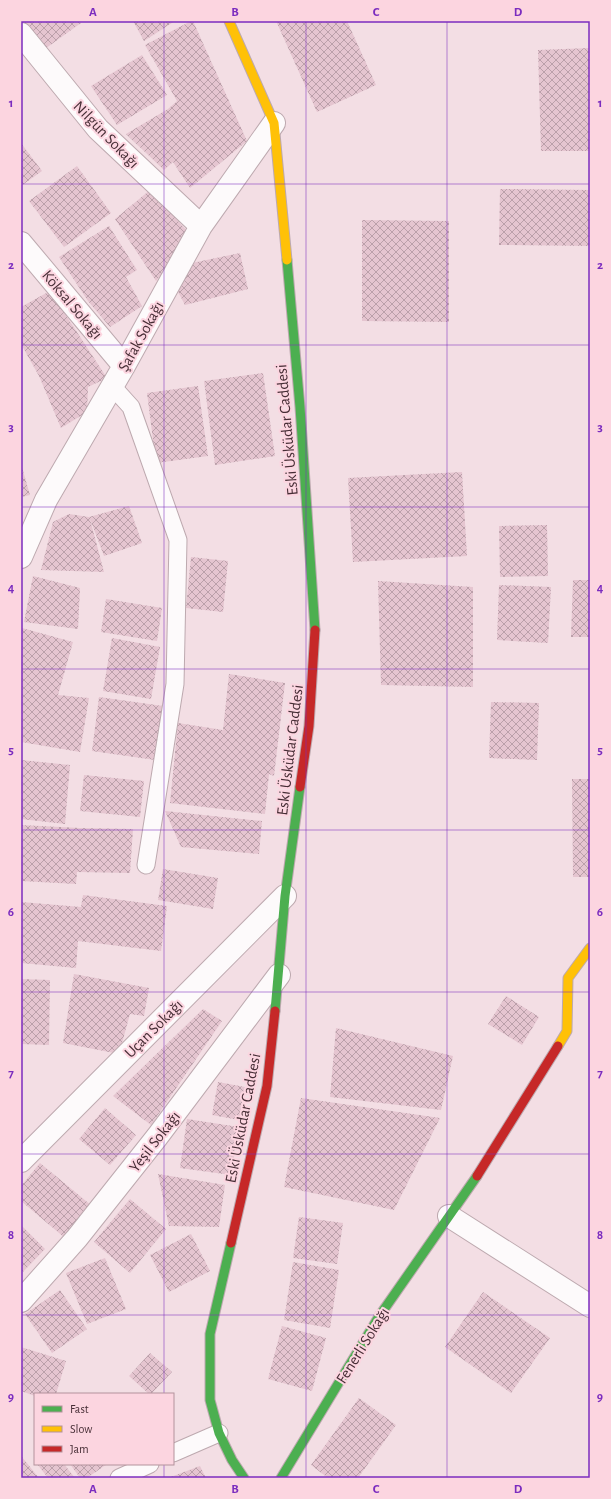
<svg xmlns="http://www.w3.org/2000/svg" width="611" height="1499" font-family="'Alegreya Sans',sans-serif">
<style>
.building{fill:url(#building-cross-hatch)}
.lines{fill:none;stroke-linecap:round;stroke-linejoin:round}
.lane-casing{stroke:#bda9af;stroke-width:19}
.street-casing{stroke:#bda9af;stroke-width:24}
.fast-casing{stroke:#bda9af;stroke-width:11}
.slow-casing{stroke:#bda9af;stroke-width:11}
.jam-casing{stroke:#bda9af;stroke-width:11}
.lane{stroke:#fdfafb;stroke-width:17}
.street{stroke:#fdfafb;stroke-width:22}
.fast{stroke:#4caf50;stroke-width:9}
.slow{stroke:#ffc107;stroke-width:9}
.jam{stroke:#c62828;stroke-width:9}
.grid{fill:none;stroke:#7b2cbf;stroke-width:1;stroke-opacity:0.55}
.labels{text-anchor:middle;stroke-width:4;stroke-linejoin:round;paint-order:stroke}
.street-label{font-size:16px;fill:#462d35;stroke:#fcd5e0}
.neatline{fill:none;stroke:#7b2cbf;stroke-width:1.5}
.grid-label{font-size:13px;text-anchor:middle;font-weight:bold;fill:#7b2cbf}
</style>
<defs>
<pattern id="building-cross-hatch" width="8" height="8" patternUnits="userSpaceOnUse"><rect width="8" height="8" fill="#e5c5d0"/><path d="M0 0l8 8M0 8l8-8" fill="none" stroke="#bba0aa"/></pattern>
</defs>
<rect width="100%" height="100%" fill="#f3dee4"/>
<!-- building -->
<path class="building" d="M 21,21 L 80,21 L 81,23 L 42,51 L 21,23 Z
M 133,21 L 175,21 L 144,41 Z
M 191,21 L 193,21 L 247,141 L 190,188 L 173,162 L 164,170 L 126,134 L 168,109 L 177,101 L 145,45 Z
M 276,21 L 347,21 L 376,85 L 317,112 Z
M 590,48 L 590,151 L 541,151 L 538,50 Z
M 142,55 L 167,95 L 117,125 L 91,86 Z
M 21,143 L 42,171 L 21,186 Z
M 77,166 L 111,213 L 64,247 L 29,201 Z
M 500,189 L 590,190 L 590,246 L 499,245 Z
M 150,190 L 188,232 L 174,260 L 156,281 L 115,219 Z
M 362,220 L 449,221 L 449,322 L 362,321 Z
M 109,226 L 137,270 L 126,277 L 142,306 L 110,327 L 88,301 L 59,257 Z
M 240,253 L 248,289 L 185,305 L 177,290 L 192,263 Z
M 50,291 L 107,378 L 88,387 L 87,412 L 61,428 L 39,376 L 21,344 L 21,307 Z
M 263,373 L 275,456 L 215,465 L 204,381 Z
M 198,386 L 208,456 L 156,463 L 147,393 Z
M 21,464 L 30,495 L 21,497 Z
M 462,472 L 467,556 L 353,562 L 348,478 Z
M 129,506 L 142,543 L 104,556 L 90,519 L 104,572 L 41,570 L 53,522 L 69,514 L 89,517 Z
M 547,525 L 548,576 L 500,577 L 499,526 Z
M 191,557 L 228,561 L 223,612 L 186,608 Z
M 33,576 L 80,588 L 78,629 L 24,622 Z
M 573,580 L 590,580 L 590,637 L 571,637 Z
M 378,581 L 473,587 L 473,687 L 381,685 Z
M 499,585 L 551,587 L 548,643 L 497,640 Z
M 106,599 L 162,608 L 157,641 L 101,632 Z
M 22,628 L 73,642 L 58,695 L 89,698 L 80,752 L 21,742 L 21,633 Z
M 112,638 L 160,647 L 151,699 L 103,691 Z
M 229,674 L 285,683 L 274,776 L 269,774 L 265,814 L 170,803 L 178,723 L 223,730 Z
M 99,697 L 163,706 L 155,760 L 92,751 Z
M 491,702 L 539,703 L 537,760 L 489,758 Z
M 21,760 L 70,765 L 65,824 L 21,819 Z
M 84,775 L 144,781 L 140,817 L 80,811 Z
M 572,779 L 590,779 L 590,877 L 573,877 Z
M 165,811 L 262,821 L 259,854 L 181,847 Z
M 21,825 L 80,828 L 133,829 L 130,873 L 77,872 L 76,884 L 21,881 Z
M 163,869 L 218,878 L 213,909 L 158,900 Z
M 83,895 L 167,906 L 161,951 L 78,941 L 76,968 L 21,963 L 21,902 L 81,907 Z
M 74,974 L 149,988 L 144,1016 L 130,1014 L 119,1054 L 63,1043 Z
M 21,979 L 50,980 L 49,1045 L 21,1044 Z
M 506,996 L 539,1017 L 522,1045 L 488,1024 Z
M 203,1009 L 222,1021 L 151,1125 L 113,1096 Z
M 336,1028 L 453,1056 L 441,1110 L 330,1097 Z
M 218,1082 L 245,1087 L 239,1120 L 212,1115 Z
M 301,1098 L 440,1118 L 394,1210 L 284,1187 Z
M 105,1108 L 136,1135 L 110,1165 L 79,1139 Z
M 187,1119 L 239,1127 L 231,1175 L 180,1168 Z
M 40,1163 L 92,1206 L 65,1238 L 21,1201 L 21,1186 Z
M 158,1174 L 225,1185 L 219,1227 L 169,1226 Z
M 130,1199 L 166,1229 L 130,1273 L 94,1242 Z
M 299,1217 L 343,1223 L 337,1264 L 293,1258 Z
M 21,1225 L 45,1249 L 21,1274 Z
M 191,1234 L 210,1271 L 169,1292 L 150,1255 Z
M 105,1258 L 126,1309 L 87,1324 L 66,1273 Z
M 293,1262 L 339,1270 L 330,1328 L 284,1320 Z
M 60,1290 L 87,1329 L 52,1353 L 25,1314 Z
M 483,1292 L 550,1338 L 511,1393 L 445,1347 Z
M 282,1326 L 326,1338 L 312,1391 L 268,1379 Z
M 21,1347 L 66,1361 L 56,1394 L 35,1394 L 35,1396 L 21,1391 Z
M 150,1353 L 172,1372 L 151,1394 L 149,1394 L 129,1376 Z
M 359,1398 L 396,1425 L 358,1478 L 328,1478 L 311,1465 Z
M 22,1457 L 39,1478 L 21,1478 L 21,1458 Z
M 37,1464 L 64,1464 L 75,1478 L 48,1478 Z
M 70,1464 L 107,1464 L 87,1478 L 80,1478 Z
M 200,1466 L 206,1478 L 168,1478 Z"/>
<g class="lines">
<!-- lane casing -->
<g class="lane-casing">
<path id="lane" d="M 112,386 L 131,407 L 178,540 L 175,684 L 146,865
M 173,1453 L 219,1433
M 119,1478 L 150,1464"/>
</g>
<!-- street casing -->
<g class="street-casing">
<path id="street" d="M 21,34 L 98,129 L 201,226
M 21,243 L 124,366
M 21,557 L 46,500 L 124,366 L 201,226 L 274,123
M 21,1161 L 285,896
M 449,1216 L 590,1306
M 21,1301 L 77,1238 L 157,1137 L 279,975"/>
</g>
<!-- fast casing -->
<g class="fast-casing">
<path id="fast" d="M 287,260 L 300,407 L 315,630
M 275,1011 L 285,896 L 300,787
M 231,1243 L 210,1334 L 210,1400 L 219,1433 L 232,1460 L 244,1478
M 281,1478 L 378,1318 L 477,1176"/>
</g>
<!-- slow casing -->
<g class="slow-casing">
<path id="slow" d="M 229,21 L 274,123 L 287,260
M 558,1046 L 567,1031 L 568,978 L 590,948"/>
</g>
<!-- jam casing -->
<g class="jam-casing">
<path id="jam" d="M 300,787 L 309,726 L 315,630
M 477,1176 L 558,1046
M 231,1243 L 267,1086 L 275,1011"/>
</g>
<!-- lane -->
<use href="#lane" class="lane"/>
<!-- street -->
<use href="#street" class="street"/>
<!-- fast -->
<use href="#fast" class="fast"/>
<!-- slow -->
<use href="#slow" class="slow"/>
<!-- jam -->
<use href="#jam" class="jam"/>
</g>
<!-- grid -->
<path class="grid" d="M 164,21 L 164,1394M 306,21 L 306,1478M 447,21 L 447,1478M 21,184 L 590,184M 21,345 L 590,345M 21,507 L 590,507M 21,669 L 590,669M 21,830 L 590,830M 21,992 L 590,992M 21,1154 L 590,1154M 21,1315 L 590,1315M 164,1464 L 164,1478"/>
<g class="labels">
<!-- street labels -->
<g class="street-label">
<text transform="translate(107 134) rotate(46)" y="6">Nilgün Sokağı</text>
<text transform="translate(73 304) rotate(50)" y="6">Köksal Sokağı</text>
<text transform="translate(140 336) rotate(-61)" y="6">Şafak Sokağı</text>
<text transform="translate(286 430) rotate(-95)" y="6">Eski Üsküdar Caddesi</text>
<text transform="translate(289 750) rotate(-83)" y="6">Eski Üsküdar Caddesi</text>
<text transform="translate(153 1028) rotate(-45)" y="6">Uçan Sokağı</text>
<text transform="translate(242 1118) rotate(-79)" y="6">Eski Üsküdar Caddesi</text>
<text transform="translate(154 1141) rotate(-52)" y="6">Yeşil Sokağı</text>
<text transform="translate(362 1345) rotate(-58)" y="6">Fenerli Sokağı</text>
</g>
</g>
<!-- border -->
<rect width="611" height="1499" fill="none" stroke="#fcd5e0" stroke-width="44"/>
<!-- legend -->
<rect x="34" y="1393" width="140" height="72" fill="#fcd5e0" stroke="#b3929c"/>
<rect x="42" y="1406" width="20" height="6" fill="#4caf50" stroke="#b3929c"/>
<text x="70" y="1413" font-size="12" fill="#462d35">Fast</text>
<rect x="42" y="1426" width="20" height="6" fill="#ffc107" stroke="#b3929c"/>
<text x="70" y="1433" font-size="12" fill="#462d35">Slow</text>
<rect x="42" y="1446" width="20" height="6" fill="#c62828" stroke="#b3929c"/>
<text x="70" y="1453" font-size="12" fill="#462d35">Jam</text>
<rect x="22" y="22" width="567" height="1455" class="neatline"/>
<g class="grid-label">
<text x="93" y="16">A</text>
<text x="235" y="16">B</text>
<text x="376" y="16">C</text>
<text x="518" y="16">D</text>
<text x="11" y="107">1</text>
<text x="600" y="107">1</text>
<text x="11" y="269">2</text>
<text x="600" y="269">2</text>
<text x="11" y="431">3</text>
<text x="600" y="431">3</text>
<text x="11" y="592">4</text>
<text x="600" y="592">4</text>
<text x="11" y="754">5</text>
<text x="600" y="754">5</text>
<text x="11" y="916">6</text>
<text x="600" y="916">6</text>
<text x="11" y="1077">7</text>
<text x="600" y="1077">7</text>
<text x="11" y="1239">8</text>
<text x="600" y="1239">8</text>
<text x="11" y="1401">9</text>
<text x="600" y="1401">9</text>
<text x="93" y="1493">A</text>
<text x="235" y="1493">B</text>
<text x="376" y="1493">C</text>
<text x="518" y="1493">D</text>
</g>
</svg>
